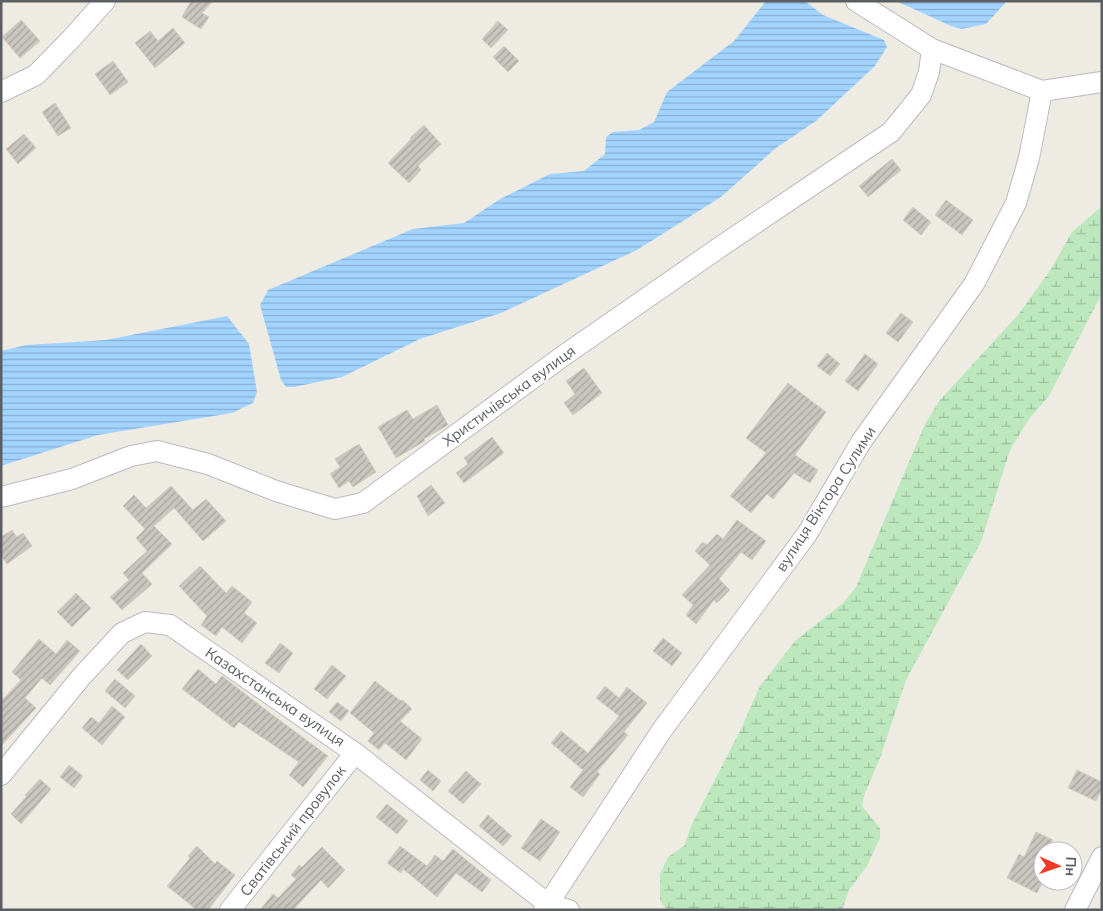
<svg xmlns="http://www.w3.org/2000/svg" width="1103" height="911" font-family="Mulish,sans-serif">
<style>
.wetland{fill:url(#wetland-marsh)}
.water{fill:url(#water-rules)}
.building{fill:url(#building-hatch);stroke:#d3cec0}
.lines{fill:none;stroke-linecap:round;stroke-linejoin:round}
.minor-casing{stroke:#b8bac0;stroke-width:22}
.minor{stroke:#fff;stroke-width:20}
.labels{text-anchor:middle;stroke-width:4.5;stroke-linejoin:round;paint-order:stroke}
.street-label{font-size:15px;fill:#5b5f64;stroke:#fff}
</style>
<defs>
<pattern id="wetland-marsh" width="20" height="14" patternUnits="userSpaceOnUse" patternTransform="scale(1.25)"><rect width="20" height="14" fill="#bde8be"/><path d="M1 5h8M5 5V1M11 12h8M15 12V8" fill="none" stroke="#9dbf9e"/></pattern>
<pattern id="water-rules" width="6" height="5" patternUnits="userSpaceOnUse" patternTransform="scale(1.25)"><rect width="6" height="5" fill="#a2d4ff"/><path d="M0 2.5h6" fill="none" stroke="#87afd2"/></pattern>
<pattern id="building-hatch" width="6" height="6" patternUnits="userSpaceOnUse" patternTransform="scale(1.25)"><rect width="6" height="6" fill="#c9c6bf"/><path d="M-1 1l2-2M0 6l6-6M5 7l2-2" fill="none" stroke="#a6a49f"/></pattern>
</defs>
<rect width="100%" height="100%" fill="#eeece2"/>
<!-- wetland -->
<path class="wetland" d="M 1102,206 L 1102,292 L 1100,297 L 1049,396 L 1029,419 L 1010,450 L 981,542 L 906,680 L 880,758 L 864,796 L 862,806 L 880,828 L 880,838 L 867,866 L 849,890 L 842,910 L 668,910 L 660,901 L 660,874 L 668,857 L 684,846 L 692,824 L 741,729 L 760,686 L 795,641 L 843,603 L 856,587 L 925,424 L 939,401 L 1018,315 L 1051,269 L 1072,232 Z"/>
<!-- water -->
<path class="water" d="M 766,1 L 805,1 L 823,15 L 884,40 L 887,47 L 875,66 L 816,121 L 776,148 L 721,197 L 637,250 L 501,313 L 420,339 L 342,377 L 294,387 L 286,387 L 281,380 L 260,305 L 268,290 L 413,229 L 464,223 L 500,199 L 550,174 L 584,171 L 605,154 L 606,137 L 613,132 L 639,130 L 654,122 L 667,92 L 734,41 Z
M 896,1 L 1007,1 L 986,24 L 962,29 L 951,26 Z
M 227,316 L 249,344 L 257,392 L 253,403 L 232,413 L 98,435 L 1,466 L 1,351 L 26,345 L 106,340 Z"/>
<!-- building -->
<path class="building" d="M 191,1 L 213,1 L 202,13 L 209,17 L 201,29 L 182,17 Z
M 21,20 L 40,41 L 20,58 L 2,37 Z
M 498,21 L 508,30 L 491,48 L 482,39 Z
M 173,28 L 185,43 L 155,68 L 135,43 L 150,31 L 158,41 Z
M 504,46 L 519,61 L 508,72 L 493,57 Z
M 113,61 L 128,82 L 110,95 L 95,74 Z
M 55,103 L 71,128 L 58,136 L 42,112 Z
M 424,125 L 441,144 L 418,166 L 421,170 L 409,183 L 388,163 L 411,139 L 410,138 Z
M 24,134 L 36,148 L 18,164 L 6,149 Z
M 892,159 L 901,170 L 868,197 L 859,186 Z
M 946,200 L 973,220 L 962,235 L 935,215 Z
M 913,207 L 931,222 L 921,235 L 903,220 Z
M 901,313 L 913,322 L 898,342 L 886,333 Z
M 827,353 L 840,364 L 830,376 L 817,366 Z
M 865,354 L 878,364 L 858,391 L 845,381 Z
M 584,368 L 602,393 L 573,415 L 564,403 L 575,394 L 566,381 Z
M 788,383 L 826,412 L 795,455 L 818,470 L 810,483 L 794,473 L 773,499 L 767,494 L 751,513 L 730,496 L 766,453 L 746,438 Z
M 437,405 L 448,425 L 424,439 L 425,441 L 396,458 L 378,427 L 407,410 L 413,419 Z
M 492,437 L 504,453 L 464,483 L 456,473 L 468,464 L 464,458 Z
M 359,444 L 376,472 L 353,487 L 349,481 L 339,488 L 330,474 L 340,467 L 335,459 Z
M 431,485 L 445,503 L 428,516 L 417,496 Z
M 171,486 L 193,510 L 206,499 L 226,521 L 203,541 L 174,508 L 154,526 L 172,544 L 142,573 L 152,584 L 122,610 L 110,597 L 129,580 L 123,573 L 147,551 L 136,538 L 145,529 L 123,506 L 134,495 L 146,508 Z
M 737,520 L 766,541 L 752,560 L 741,552 L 719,579 L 730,590 L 717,603 L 714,600 L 696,624 L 686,615 L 693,605 L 682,595 L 710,565 L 695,551 L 703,542 L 707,545 L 717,534 L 723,539 Z
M 12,530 L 17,537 L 23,533 L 32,546 L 7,564 L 1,556 L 1,537 Z
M 200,566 L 226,593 L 232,586 L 252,602 L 244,613 L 257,623 L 242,643 L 222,627 L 216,636 L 201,625 L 207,616 L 179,586 Z
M 76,593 L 91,608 L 72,627 L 57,612 Z
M 663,638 L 682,653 L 672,666 L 653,651 Z
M 39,639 L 56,654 L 67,640 L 80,651 L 50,685 L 42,678 L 25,698 L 36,708 L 1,746 L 1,701 L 21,680 L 12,672 Z
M 280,643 L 293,653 L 279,673 L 265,663 Z
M 141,644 L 152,656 L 128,680 L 117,670 Z
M 332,665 L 346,676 L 327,699 L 314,689 Z
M 198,669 L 216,684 L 222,676 L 266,710 L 328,756 L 303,787 L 289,775 L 299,762 L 239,722 L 234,728 L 182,689 Z
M 115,679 L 135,696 L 125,708 L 105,691 Z
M 375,681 L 401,701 L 403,700 L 412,709 L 400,721 L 422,739 L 406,760 L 385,743 L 379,750 L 368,741 L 374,733 L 350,713 Z
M 605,686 L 619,698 L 627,687 L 647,703 L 624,732 L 628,735 L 597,772 L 600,774 L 583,797 L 570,787 L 583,770 L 551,743 L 561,731 L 588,753 L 619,716 L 596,698 Z
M 337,702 L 349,711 L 341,721 L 329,712 Z
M 112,706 L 125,717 L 102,745 L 82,728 L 91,717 L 99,723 Z
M 69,765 L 83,776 L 74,788 L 60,777 Z
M 428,770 L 441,781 L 433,791 L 420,780 Z
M 1077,770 L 1102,782 L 1102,789 L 1096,801 L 1068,788 Z
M 466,771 L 481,784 L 463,804 L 448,791 Z
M 40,779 L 51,789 L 21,824 L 11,814 L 26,797 L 25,795 Z
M 387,804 L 408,821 L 397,834 L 376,817 Z
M 488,815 L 512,836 L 503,846 L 479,826 Z
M 541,819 L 560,832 L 540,861 L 521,848 Z
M 1036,832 L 1053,840 L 1047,851 L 1043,851 L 1043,881 L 1037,893 L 1007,878 L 1019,854 L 1024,857 Z
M 197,846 L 215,864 L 217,861 L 235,875 L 208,910 L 197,910 L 167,886 L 190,858 L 188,856 Z
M 400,846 L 427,866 L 435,855 L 443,861 L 453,849 L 491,880 L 482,892 L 456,873 L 437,897 L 403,869 L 401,873 L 387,863 Z
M 322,847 L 345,870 L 328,888 L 321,880 L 293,910 L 260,910 L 273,894 L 278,898 L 296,879 L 291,875 L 299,865 L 302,867 Z"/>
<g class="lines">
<!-- minor casing -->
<g class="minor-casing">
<path id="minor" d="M 856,1 L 932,49 L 1042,91 L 1102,82
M 1,92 L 36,75 L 71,39 L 105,1
M 1,497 L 72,479 L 131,456 L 157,451 L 208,464 L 276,491 L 335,509 L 363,503 L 563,356 L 720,247 L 891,132 L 921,95 L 929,72 L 932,49
M 1,775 L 82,676 L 122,633 L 145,622 L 170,625 L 355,753 L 548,904 L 569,910
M 230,910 L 355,753
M 544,910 L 662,730 L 807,534 L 861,442 L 974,284 L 1016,203 L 1029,158 L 1042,91
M 1075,910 L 1102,857"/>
</g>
<!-- minor -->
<use href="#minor" class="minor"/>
</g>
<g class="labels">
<!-- street labels -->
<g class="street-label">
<text transform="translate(509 396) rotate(-36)" y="5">Христичівська вулиця</text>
<text transform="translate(826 499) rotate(-57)" y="5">вулиця Віктора Сулими</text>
<text transform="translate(275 697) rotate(34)" y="5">Казахстанська вулиця</text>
<text transform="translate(293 831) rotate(-52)" y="5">Сватівський провулок</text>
</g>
</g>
<!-- border -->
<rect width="1103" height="911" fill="none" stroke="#5b5f64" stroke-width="5"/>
<!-- north arrow -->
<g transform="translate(1058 866) rotate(92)"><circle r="24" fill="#ffffff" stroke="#bdbfc1"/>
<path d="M0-4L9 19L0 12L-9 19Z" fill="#f33924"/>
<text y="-8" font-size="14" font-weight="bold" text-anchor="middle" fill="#5b5f64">Пн</text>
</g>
</svg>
